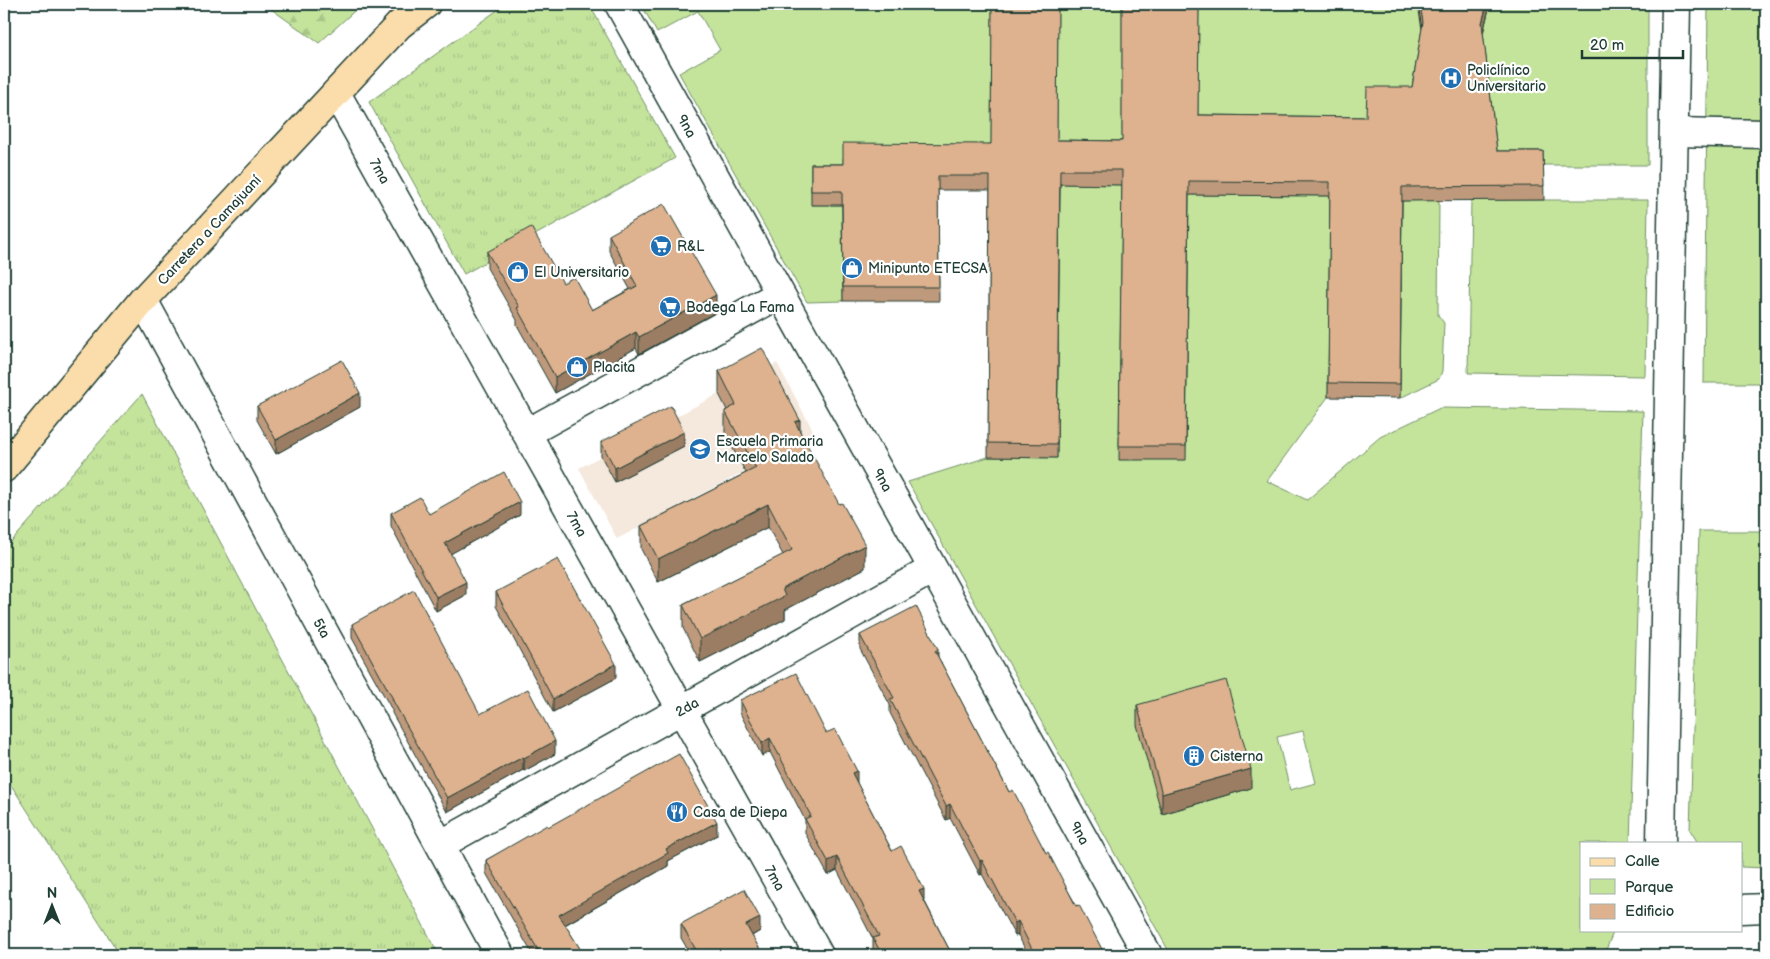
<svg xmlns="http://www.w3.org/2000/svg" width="1770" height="959" font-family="'Balsamiq Sans',sans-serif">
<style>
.built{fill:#f5e8dd}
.grass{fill:url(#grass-tufts);stroke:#729068}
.forest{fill:url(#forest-firs);stroke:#729068}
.green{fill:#c4e49c;stroke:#729068;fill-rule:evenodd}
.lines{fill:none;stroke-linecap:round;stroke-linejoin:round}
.pedestrian-casing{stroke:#1f3d34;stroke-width:31}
.minor-casing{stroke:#1f3d34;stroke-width:31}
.primary-casing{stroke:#1f3d34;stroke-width:31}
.pedestrian{stroke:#fff;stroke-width:28}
.minor{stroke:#fff;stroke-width:28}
.primary{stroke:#fbddab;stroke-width:28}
.wall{fill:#bf997b;stroke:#1f3d34}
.shaded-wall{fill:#9b7d64;stroke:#1f3d34}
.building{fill:#deb28f;stroke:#1f3d34}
.labels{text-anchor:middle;stroke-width:4.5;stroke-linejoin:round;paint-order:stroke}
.poi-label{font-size:14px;fill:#1f3d34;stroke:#fff;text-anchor:start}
.street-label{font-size:14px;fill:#1f3d34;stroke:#fff}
</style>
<defs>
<pattern id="grass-tufts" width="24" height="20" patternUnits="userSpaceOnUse" patternTransform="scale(1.25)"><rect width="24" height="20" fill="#c4e49c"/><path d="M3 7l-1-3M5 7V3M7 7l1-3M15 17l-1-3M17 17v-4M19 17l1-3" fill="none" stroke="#a8c487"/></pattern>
<pattern id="forest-firs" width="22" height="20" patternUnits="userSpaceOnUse" patternTransform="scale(1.25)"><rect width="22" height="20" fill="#c4e49c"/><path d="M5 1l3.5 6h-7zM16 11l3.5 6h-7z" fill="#a8c487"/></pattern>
</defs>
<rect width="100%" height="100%" fill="#fff"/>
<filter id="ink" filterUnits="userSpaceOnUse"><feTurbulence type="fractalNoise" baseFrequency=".02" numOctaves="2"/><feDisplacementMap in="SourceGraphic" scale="10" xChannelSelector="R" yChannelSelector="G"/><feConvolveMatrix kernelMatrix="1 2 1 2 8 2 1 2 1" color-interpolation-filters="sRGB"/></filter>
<g filter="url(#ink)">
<!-- built -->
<path class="built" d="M 777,363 L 815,434 L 617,539 L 579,468 Z"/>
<!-- grass -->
<path class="grass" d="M 506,4 L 589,4 L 675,158 L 464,274 L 369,102 Z
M 142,394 L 439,955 L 120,955 L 4,774 L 4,550 Z"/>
<!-- forest -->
<path class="forest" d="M 264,4 L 362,4 L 319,43 Z"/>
<!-- green -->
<path class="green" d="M 641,4 L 992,4 L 991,158 L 843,158 L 843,178 L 811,205 L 842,205 L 843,301 L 807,302 L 679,73 L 720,50 L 698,11 L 657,33 Z
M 1058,4 L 1122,4 L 1122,155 L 1057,154 Z
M 1199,4 L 1418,4 L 1423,36 L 1404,147 L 1198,129 Z
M 1490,4 L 1648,4 L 1648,165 L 1494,165 L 1482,37 Z
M 1708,4 L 1766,4 L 1766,383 L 1704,383 Z
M 1060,184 L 1122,185 L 1189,195 L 1330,196 L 1328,397 L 1267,481 L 1307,500 L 1380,437 L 1440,408 L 1643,411 L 1630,843 L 1581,843 L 1581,930 L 1614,930 L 1604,955 L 1171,955 L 908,482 L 988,457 L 1057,458 ZM 1303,731 L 1316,783 L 1290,790 L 1277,737 Z
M 1439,200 L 1438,315 L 1444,323 L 1442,371 L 1439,379 L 1400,398 L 1402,201 Z
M 1471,200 L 1648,200 L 1645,376 L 1468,373 Z
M 1699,531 L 1766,531 L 1766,868 L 1741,867 L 1741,843 L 1698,843 L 1690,830 Z"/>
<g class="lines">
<!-- pedestrian casing -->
<g class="pedestrian-casing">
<path id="pedestrian" d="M 1675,132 L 1766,134"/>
</g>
<!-- minor casing -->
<g class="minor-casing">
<path id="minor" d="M 619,4 L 1148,955
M 336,93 L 819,955
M 143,300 L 500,955
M 527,433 L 780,294
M 1661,843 L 1676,4
M 440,845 L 933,569
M 1741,909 L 1766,908"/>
</g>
<!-- primary casing -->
<g class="primary-casing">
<path id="primary" d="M 4,468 L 143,300 L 399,25 L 426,4"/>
</g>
<!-- pedestrian -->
<use href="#pedestrian" class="pedestrian"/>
<!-- minor -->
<use href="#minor" class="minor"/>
<!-- primary -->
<use href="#primary" class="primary"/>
</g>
<!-- wall -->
<path class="wall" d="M 1418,4 L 1490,4 L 1483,33 L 1497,151 L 1543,151 L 1544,200 L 1402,201 L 1400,398 L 1328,397 L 1330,196 L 1189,195 L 1186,460 L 1119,460 L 1122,185 L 1060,184 L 1057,458 L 988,457 L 990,190 L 938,190 L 939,301 L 843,301 L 842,205 L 811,205 L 811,164 L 843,164 L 991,144 L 1057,140 L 1122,141 L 1198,115 L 1366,117 L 1412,87 L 1422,29 Z
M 609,235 L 716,312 L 639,354 L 636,348 L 555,393 L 517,325 L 517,320 L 487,268 L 487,252 L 563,283 L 592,310 L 630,289 L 609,251 Z
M 719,371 L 800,432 L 865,568 L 785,610 L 785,619 L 700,662 L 683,628 L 683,605 L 783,555 L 768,527 L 658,582 L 641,549 L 641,526 L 746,473 L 725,434 L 725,411 L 727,410 L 719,394 Z
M 257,406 L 360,407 L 276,454 L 257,420 Z
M 601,442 L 684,446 L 615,482 L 601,456 Z
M 391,513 L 429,514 L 520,515 L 450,554 L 466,595 L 436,611 L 391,526 Z
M 496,592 L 616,678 L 553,712 L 496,606 Z
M 352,624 L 480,714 L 555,754 L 524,771 L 523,770 L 447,812 L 392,713 L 392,710 L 352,638 Z
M 860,635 L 938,657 L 1009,792 L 1046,853 L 1105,955 L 1028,955 L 1018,935 L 1015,936 L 982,874 L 980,875 L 950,818 L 946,820 L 890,713 L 890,705 L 860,649 Z
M 740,700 L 826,733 L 857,783 L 892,851 L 924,900 L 952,955 L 875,955 L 873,952 L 873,939 L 837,870 L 828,875 L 805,833 L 805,820 L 770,752 L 762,756 L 740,713 Z
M 1137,705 L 1251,788 L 1162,814 L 1137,725 Z
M 548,827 L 717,835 L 668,861 L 668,866 L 565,925 L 584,955 L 533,955 L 486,873 L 486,860 Z
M 681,924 L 760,931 L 752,936 L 763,955 L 691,955 L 681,938 Z"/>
<!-- shaded-wall -->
<path class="shaded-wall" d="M 1487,4 L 1490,4 L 1482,37 L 1482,23 Z
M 716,295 L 716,312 L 639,354 L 639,337 Z
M 636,332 L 636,348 L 555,393 L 555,377 Z
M 360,393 L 360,407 L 276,454 L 276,440 Z
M 800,420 L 800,443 L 795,422 Z
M 684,432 L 684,446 L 615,482 L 615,468 Z
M 520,502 L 520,515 L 445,557 L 445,543 Z
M 768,504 L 768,527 L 658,582 L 658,559 Z
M 865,545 L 865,568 L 785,610 L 785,619 L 700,662 L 700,639 L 782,589 Z
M 466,582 L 466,595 L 436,611 L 436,597 Z
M 938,649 L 938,663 L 935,651 Z
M 616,664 L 616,678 L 553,712 L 553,699 Z
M 770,738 L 770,752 L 762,756 L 762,743 Z
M 555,741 L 555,754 L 524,771 L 524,758 Z
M 523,757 L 523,770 L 447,812 L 447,798 Z
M 1251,769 L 1251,788 L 1162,814 L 1162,794 Z
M 857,771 L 857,784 L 852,773 Z
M 950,804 L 950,818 L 946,820 L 946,806 Z
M 717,822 L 717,835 L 668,861 L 668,866 L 559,928 L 559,915 L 666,849 Z
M 837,857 L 837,870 L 828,875 L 828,861 Z
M 982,860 L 982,874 L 980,875 L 980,861 Z
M 924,889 L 924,902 L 919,891 Z
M 760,918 L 760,931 L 746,939 L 746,925 Z
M 1018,921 L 1018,935 L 1015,936 L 1015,923 Z"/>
<!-- building -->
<path class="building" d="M 992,4 L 1058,4 L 1057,140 L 1122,141 L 1122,4 L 1199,4 L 1198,115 L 1366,117 L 1367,87 L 1412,87 L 1423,22 L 1420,4 L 1487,4 L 1482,23 L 1497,151 L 1543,151 L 1544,186 L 1402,187 L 1400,384 L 1328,383 L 1330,182 L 1189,181 L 1186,446 L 1119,446 L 1122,170 L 1060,170 L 1057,444 L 988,443 L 990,176 L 938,176 L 939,287 L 843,287 L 842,191 L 811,191 L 811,164 L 843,164 L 843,143 L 991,144 Z
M 664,204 L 716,295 L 639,337 L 636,332 L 555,377 L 517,308 L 519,307 L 487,252 L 531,227 L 563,283 L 574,277 L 592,310 L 637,286 L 609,235 Z
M 762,348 L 800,420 L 795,422 L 839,504 L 842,503 L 865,545 L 782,589 L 785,596 L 700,639 L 683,605 L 792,550 L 768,504 L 658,559 L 641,526 L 756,468 L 725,411 L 736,405 L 719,371 Z
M 342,360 L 360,393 L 276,440 L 257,406 Z
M 671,406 L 684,432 L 615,468 L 601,442 Z
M 504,472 L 520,502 L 445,543 L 466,582 L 436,597 L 391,513 L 420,497 L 429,514 Z
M 558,559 L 616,664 L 553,699 L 496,592 Z
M 414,590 L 480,714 L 528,689 L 555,741 L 524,758 L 523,757 L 447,798 L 392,699 L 393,699 L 352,624 Z
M 916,606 L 938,649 L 935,651 L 1009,792 L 1013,790 L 1046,853 L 1048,852 L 1076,906 L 1079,905 L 1105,955 L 1035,955 L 1018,921 L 1015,923 L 982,860 L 980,861 L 950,804 L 946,806 L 890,699 L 894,698 L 860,635 Z
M 796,673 L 826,733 L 835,729 L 857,771 L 852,773 L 892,851 L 901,846 L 924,889 L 919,891 L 952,955 L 882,955 L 873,938 L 879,936 L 837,857 L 828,861 L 805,819 L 811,816 L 770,738 L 762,743 L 740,700 Z
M 1226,680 L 1251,769 L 1162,794 L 1137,705 Z
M 679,754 L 717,822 L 666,849 L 668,853 L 559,915 L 584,955 L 541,955 L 486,860 L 547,825 L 548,827 Z
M 744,889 L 760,918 L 746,925 L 763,955 L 699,955 L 681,924 Z"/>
</g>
<!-- icons -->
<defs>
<g id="hospital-disc" transform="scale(1.125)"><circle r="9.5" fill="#1f6fb2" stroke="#fff"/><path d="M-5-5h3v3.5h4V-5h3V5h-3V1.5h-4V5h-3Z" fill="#fff"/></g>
<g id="supermarket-disc" transform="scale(1.125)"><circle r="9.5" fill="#1f6fb2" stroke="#fff"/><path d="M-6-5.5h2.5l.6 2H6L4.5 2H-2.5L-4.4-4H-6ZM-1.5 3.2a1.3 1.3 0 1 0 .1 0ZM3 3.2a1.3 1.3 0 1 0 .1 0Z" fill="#fff"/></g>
<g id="shop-disc" transform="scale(1.125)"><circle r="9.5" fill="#1f6fb2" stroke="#fff"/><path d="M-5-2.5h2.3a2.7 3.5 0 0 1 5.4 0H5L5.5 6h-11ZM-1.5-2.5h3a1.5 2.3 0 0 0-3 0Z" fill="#fff"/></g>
<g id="school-disc" transform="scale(1.125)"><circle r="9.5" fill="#1f6fb2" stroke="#fff"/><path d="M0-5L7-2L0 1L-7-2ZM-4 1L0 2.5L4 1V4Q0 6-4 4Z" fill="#fff"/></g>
<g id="building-disc" transform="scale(1.125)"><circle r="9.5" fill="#1f6fb2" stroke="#fff"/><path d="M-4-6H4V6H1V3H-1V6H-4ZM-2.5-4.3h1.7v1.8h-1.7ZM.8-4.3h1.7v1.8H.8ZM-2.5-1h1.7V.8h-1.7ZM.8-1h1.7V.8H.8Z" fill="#fff"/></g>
<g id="restaurant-disc" transform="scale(1.125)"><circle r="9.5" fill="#1f6fb2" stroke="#fff"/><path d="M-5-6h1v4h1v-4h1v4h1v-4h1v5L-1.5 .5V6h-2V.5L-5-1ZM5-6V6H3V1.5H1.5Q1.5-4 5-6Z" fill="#fff"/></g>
</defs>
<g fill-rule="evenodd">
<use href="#hospital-disc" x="1451" y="78"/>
<use href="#supermarket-disc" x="661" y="246"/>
<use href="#shop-disc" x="852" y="268"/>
<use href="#shop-disc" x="518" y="272"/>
<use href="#supermarket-disc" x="670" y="307"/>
<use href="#shop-disc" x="577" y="367"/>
<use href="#school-disc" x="700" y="449"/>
<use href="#building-disc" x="1194" y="756"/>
<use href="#restaurant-disc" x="677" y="812"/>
</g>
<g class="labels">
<!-- poi labels -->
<g class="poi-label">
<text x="1467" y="75">Policlínico<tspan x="1467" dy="16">Universitario</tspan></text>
<text x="677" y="251">R&amp;L</text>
<text x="868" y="273">Minipunto ETECSA</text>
<text x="534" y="277">El Universitario</text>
<text x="686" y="312">Bodega La Fama</text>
<text x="593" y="372">Placita</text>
<text x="716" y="446">Escuela Primaria<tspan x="716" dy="16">Marcelo Salado</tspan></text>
<text x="1210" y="761">Cisterna</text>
<text x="693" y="817">Casa de Diepa</text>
</g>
<!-- street labels -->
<g class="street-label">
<text transform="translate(687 126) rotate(61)" y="5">9na</text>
<text transform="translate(380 171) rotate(61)" y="5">7ma</text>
<text transform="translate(209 230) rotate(-47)" y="5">Carretera a Camajuaní</text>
<text transform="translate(883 480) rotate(61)" y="5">9na</text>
<text transform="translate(577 524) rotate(61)" y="5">7ma</text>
<text transform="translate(322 628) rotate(61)" y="5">5ta</text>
<text transform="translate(687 707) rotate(-29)" y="5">2da</text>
<text transform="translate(1080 833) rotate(61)" y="5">9na</text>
<text transform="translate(775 878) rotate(61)" y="5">7ma</text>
</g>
</g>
<!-- margin -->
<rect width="1770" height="959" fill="none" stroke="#fff" stroke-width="20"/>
<rect x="10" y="10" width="1750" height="939" fill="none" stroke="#1f3d34" stroke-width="2" filter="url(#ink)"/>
<!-- legend -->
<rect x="1580" y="842" width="162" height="90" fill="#ffffff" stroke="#a5b1ae"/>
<rect x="1590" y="858" width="25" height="8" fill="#fbddab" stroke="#a5b1ae"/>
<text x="1625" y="866" font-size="15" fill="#1f3d34">Calle</text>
<rect x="1590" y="879" width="25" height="15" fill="#c4e49c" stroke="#a5b1ae"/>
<text x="1625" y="892" font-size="15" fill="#1f3d34">Parque</text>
<rect x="1590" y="904" width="25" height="15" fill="#deb28f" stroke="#a5b1ae"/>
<text x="1625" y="916" font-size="15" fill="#1f3d34">Edificio</text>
<!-- north arrow -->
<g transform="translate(52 906)" stroke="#ffffff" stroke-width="4" paint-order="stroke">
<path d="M0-4L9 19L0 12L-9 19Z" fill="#1f3d34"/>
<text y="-8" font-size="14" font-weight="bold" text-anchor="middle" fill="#1f3d34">N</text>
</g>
<!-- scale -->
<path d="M1582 50v8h101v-8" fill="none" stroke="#1f3d34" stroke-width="2.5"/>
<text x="1590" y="50" font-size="15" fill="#1f3d34" stroke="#ffffff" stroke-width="4" paint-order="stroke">20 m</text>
</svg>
